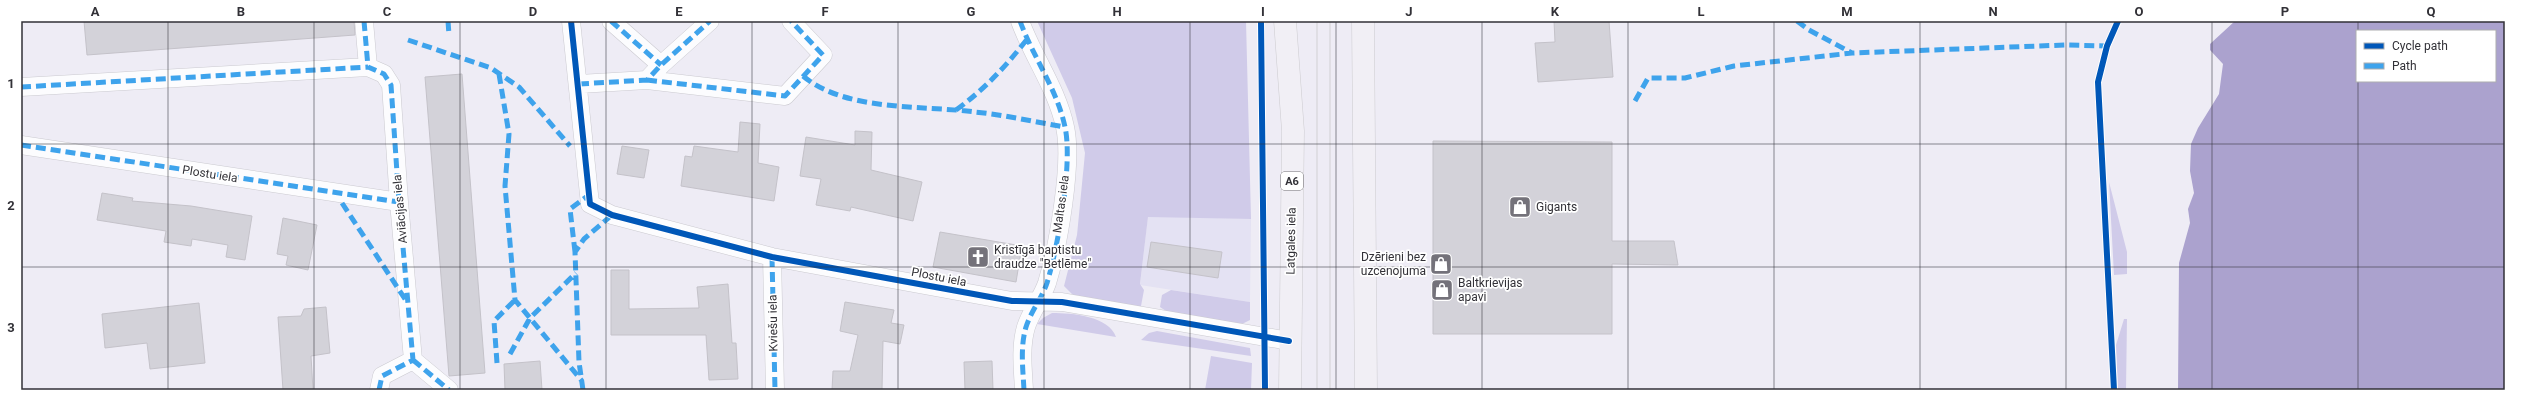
<svg xmlns="http://www.w3.org/2000/svg" width="2526" height="411" font-family="Roboto,sans-serif">
<style>
.built{fill:#e4e2f3}
.green{fill:#d0cbe9}
.water{fill:#aba2ce;fill-rule:evenodd}
.building{fill:#d3d2d9;stroke:#c4c2c9}
.lines{fill:none;stroke-linecap:round;stroke-linejoin:round}
.street-casing{stroke:#cbcad0;stroke-width:19}
.highway-casing{stroke:#cccbcf;stroke-width:23}
.street{stroke:#fcfcfe;stroke-width:18}
.highway{stroke:#f1eff5;stroke-width:22}
.tram{stroke:#d1d0d3;stroke-width:1}
.quiet{stroke:#3ea3ec;stroke-width:5;stroke-dasharray:10 5;stroke-linecap:butt}
.cycleway-casing{stroke:#fff;stroke-width:8}
.cycleway{stroke:#0057b8;stroke-width:6}
.grid{fill:none;stroke:#323137;stroke-width:1;stroke-opacity:0.55}
.labels{text-anchor:middle;stroke-width:3.5;stroke-linejoin:round;paint-order:stroke}
.shield{fill:#fff;stroke:#706f73;stroke-width:1}
.shield-label{font-size:11px;font-weight:bold;fill:#323137}
.street-label{font-size:12px;fill:#323137;stroke:#fff}
.poi-label{font-size:12px;fill:#323137;stroke:#fff;text-anchor:start}
.neatline{fill:none;stroke:#323137;stroke-width:1.5}
.grid-label{font-size:13px;text-anchor:middle;font-weight:bold;fill:#323137}
</style>
<rect width="100%" height="100%" fill="#eeecf5"/>
<!-- built -->
<path class="built" d="M 1148,216 L 1251,219 L 1250,302 L 1140,285 Z"/>
<!-- green -->
<path class="green" d="M 1037,21 L 1246,21 L 1251,219 L 1148,217 L 1140,284 L 1144,290 L 1141,306 L 1132,309 L 1075,297 L 1064,286 L 1077,235 L 1085,153 L 1072,98 Z
M 2109,182 L 2127,252 L 2127,274 L 2114,275 Z
M 1171,290 L 1250,302 L 1250,320 L 1242,324 L 1169,313 L 1160,307 L 1162,295 Z
M 1052,313 C 1072,313 1109,316 1116,337 L 1037,324 L 1043,318 Z
M 2124,319 L 2127,319 L 2126,390 L 2118,390 L 2116,345 Z
M 1157,331 L 1250,348 L 1251,356 L 1141,340 L 1149,333 Z
M 1211,356 L 1252,363 L 1251,390 L 1205,390 Z"/>
<!-- water -->
<path class="water" d="M 2235,21 L 2505,21 L 2505,390 L 2178,390 L 2179,263 L 2190,223 L 2188,209 L 2194,193 L 2190,171 L 2191,144 L 2198,128 L 2219,94 L 2223,64 L 2210,50 L 2210,44 ZM 2357,31 L 2495,31 L 2495,81 L 2357,81 Z"/>
<!-- building -->
<path class="building" d="M 84,21 L 354,21 L 355,35 L 87,55 Z
M 1554,21 L 1609,21 L 1613,77 L 1538,82 L 1535,43 L 1555,42 Z
M 462,74 L 485,373 L 449,376 L 425,77 Z
M 740,122 L 760,124 L 758,163 L 779,167 L 774,201 L 681,186 L 685,156 L 692,157 L 694,146 L 738,152 Z
M 855,131 L 872,132 L 871,170 L 922,182 L 913,221 L 851,207 L 850,211 L 816,205 L 821,179 L 800,176 L 806,137 L 855,145 Z
M 1433,141 L 1612,142 L 1612,241 L 1674,241 L 1678,265 L 1612,264 L 1612,334 L 1433,334 Z
M 622,146 L 649,150 L 644,178 L 617,174 Z
M 102,193 L 133,198 L 132,201 L 191,206 L 252,216 L 245,260 L 226,257 L 228,245 L 192,239 L 191,246 L 164,242 L 166,231 L 97,220 Z
M 283,218 L 317,225 L 308,270 L 286,265 L 288,256 L 277,254 Z
M 940,232 L 1022,246 L 1016,282 L 933,267 Z
M 1151,242 L 1222,252 L 1218,278 L 1147,267 Z
M 611,270 L 629,270 L 629,309 L 699,308 L 697,287 L 728,284 L 732,343 L 736,343 L 738,379 L 709,380 L 706,335 L 611,335 Z
M 845,302 L 894,310 L 891,323 L 904,325 L 900,344 L 883,341 L 882,390 L 832,390 L 833,371 L 850,371 L 858,335 L 840,331 Z
M 199,303 L 205,363 L 150,369 L 147,343 L 105,348 L 102,314 Z
M 326,307 L 330,353 L 311,356 L 313,390 L 283,390 L 278,317 L 301,316 L 304,309 Z
M 540,361 L 542,390 L 505,390 L 504,364 Z
M 992,361 L 993,390 L 965,390 L 964,362 Z"/>
<g class="lines">
<!-- street casing -->
<g class="street-casing">
<path id="street" d="M 364,21 L 368,67 L 384,74 L 391,85 L 399,202 L 413,360
M 571,21 L 590,204 L 612,215 L 772,257 L 897,280 L 1012,301 L 1062,302 L 1289,341
M 611,21 L 661,65
M 1020,21 C 1033,57 1057,89 1065,127 C 1073,163 1058,247 1047,283 C 1042,298 1031,311 1026,327 C 1020,347 1023,370 1024,390
M 647,80 L 785,96 L 823,55 L 791,21
M 579,84 L 647,80 L 661,65 L 710,21
M 21,87 L 368,67
M 21,145 L 399,202
M 772,257 L 775,390
M 413,360 L 449,390
M 379,390 L 382,376 L 413,360"/>
</g>
<!-- highway casing -->
<g class="highway-casing">
<path id="highway" d="M 1285,21 L 1293,131 L 1290,390
M 1363,21 L 1366,390"/>
</g>
<!-- street -->
<use href="#street" class="street"/>
<!-- highway -->
<use href="#highway" class="highway"/>
<!-- tram -->
<path class="tram" d="M 1317,21 L 1317,390
M 1330,390 L 1330,21"/>
<!-- quiet -->
<path class="quiet" d="M 364,21 L 368,67 L 384,74 L 391,85 L 399,202 L 413,360
M 448,21 L 449,35
M 611,21 L 661,65
M 1020,21 C 1033,57 1057,89 1065,127 C 1073,163 1058,247 1047,283 C 1042,298 1031,311 1026,327 C 1020,347 1023,370 1024,390
M 1797,21 L 1809,30 L 1852,53
M 408,40 L 491,68 L 519,87 L 570,146
M 499,74 L 509,134 L 505,186 L 515,300 L 582,381
M 803,76 C 846,112 922,105 975,112 C 1005,115 1035,122 1065,127
M 647,80 L 785,96 L 823,55 L 791,21
M 579,84 L 647,80 L 661,65 L 710,21
M 21,87 L 368,67
M 1635,101 L 1648,78 L 1685,78 L 1734,66 L 1852,53 L 2065,45 L 2107,46
M 956,110 C 985,89 1006,66 1028,38
M 21,145 L 399,202
M 342,203 L 407,302
M 575,252 L 570,209 L 589,195
M 772,257 L 775,390
M 510,354 L 530,318 L 576,273
M 413,360 L 449,390
M 497,363 L 494,321 L 515,300
M 379,390 L 382,376 L 413,360
M 583,390 L 579,362 L 575,252 L 584,239 L 612,215"/>
<!-- cycleway casing -->
<g class="cycleway-casing">
<path id="cycleway" d="M 571,21 L 590,204 L 612,215 L 772,257 L 897,280 L 1012,301 L 1062,302 L 1289,341
M 1261,21 L 1265,390
M 2114,390 L 2098,82 L 2107,46 L 2118,21"/>
</g>
<!-- cycleway -->
<use href="#cycleway" class="cycleway"/>
</g>
<!-- grid -->
<path class="grid" d="M 168,21 L 168,390M 314,21 L 314,390M 460,21 L 460,390M 606,21 L 606,390M 752,21 L 752,390M 898,21 L 898,390M 1044,21 L 1044,390M 1190,21 L 1190,390M 1336,21 L 1336,390M 1482,21 L 1482,390M 1628,21 L 1628,390M 1774,21 L 1774,390M 1920,21 L 1920,390M 2066,21 L 2066,390M 2212,21 L 2212,390M 2358,21 L 2358,31M 2358,81 L 2358,390M 21,144 L 2505,144M 21,267 L 2505,267"/>
<!-- icons -->
<defs>
<g id="shop-square" transform="scale(1.15)"><rect x="-9" y="-9" width="18" height="18" rx="4" fill="#74727a" stroke="#fff"/><path d="M-5-2.5h2.3a2.7 3.5 0 0 1 5.4 0H5L5.5 6h-11ZM-1.5-2.5h3a1.5 2.3 0 0 0-3 0Z" fill="#fff"/></g>
<g id="church-square" transform="scale(1.15)"><rect x="-9" y="-9" width="18" height="18" rx="4" fill="#74727a" stroke="#fff"/><path d="M-1.2-6h2.4v3.5h3.3v2.4h-3.3V6h-2.4V-.1h-3.3v-2.4h3.3Z" fill="#fff"/></g>
</defs>
<g fill-rule="evenodd">
<use href="#shop-square" x="1520" y="207"/>
<use href="#church-square" x="978" y="257"/>
<use href="#shop-square" x="1441" y="264"/>
<use href="#shop-square" x="1442" y="290"/>
</g>
<g class="labels">
<!-- shield labels -->
<rect class="shield" x="1281" y="172" width="22" height="18" rx="3"/>
<g class="shield-label">
<text x="1292" y="185">A6</text>
</g>
<!-- street labels -->
<g class="street-label">
<text transform="translate(210 174) rotate(9)" y="4">Plostu iela</text>
<text transform="translate(1061 204) rotate(-82)" y="4">Maltas iela</text>
<text transform="translate(400 209) rotate(-95)" y="4">Aviācijas iela</text>
<text transform="translate(1291 241) rotate(-89)" y="4">Latgales iela</text>
<text transform="translate(939 277) rotate(11)" y="4">Plostu iela</text>
<text transform="translate(773 323) rotate(-91)" y="4">Kviešu iela</text>
</g>
<!-- poi labels -->
<g class="poi-label">
<text x="1536" y="211">Gigants</text>
<text x="994" y="254">Kristīgā baptistu<tspan x="994" dy="14">draudze "Betlēme"</tspan></text>
<text x="1426" y="261" text-anchor="end">Dzērieni bez<tspan x="1426" dy="14">uzcenojuma</tspan></text>
<text x="1458" y="287">Baltkrievijas<tspan x="1458" dy="14">apavi</tspan></text>
</g>
</g>
<!-- border -->
<rect width="2526" height="411" fill="none" stroke="#ffffff" stroke-width="44"/>
<!-- legend -->
<rect x="2356" y="30" width="140" height="52" fill="#ffffff" stroke="#adadaf"/>
<rect x="2364" y="43" width="20" height="6" fill="#0057b8" stroke="#adadaf"/>
<text x="2392" y="50" font-size="12" fill="#323137">Cycle path</text>
<rect x="2364" y="63" width="20" height="6" fill="#3ea3ec" stroke="#adadaf"/>
<text x="2392" y="70" font-size="12" fill="#323137">Path</text>
<rect x="22" y="22" width="2482" height="367" class="neatline"/>
<g class="grid-label">
<text x="95" y="16">A</text>
<text x="241" y="16">B</text>
<text x="387" y="16">C</text>
<text x="533" y="16">D</text>
<text x="679" y="16">E</text>
<text x="825" y="16">F</text>
<text x="971" y="16">G</text>
<text x="1117" y="16">H</text>
<text x="1263" y="16">I</text>
<text x="1409" y="16">J</text>
<text x="1555" y="16">K</text>
<text x="1701" y="16">L</text>
<text x="1847" y="16">M</text>
<text x="1993" y="16">N</text>
<text x="2139" y="16">O</text>
<text x="2285" y="16">P</text>
<text x="2431" y="16">Q</text>
<text x="11" y="88">1</text>
<text x="11" y="210">2</text>
<text x="11" y="332">3</text>
</g>
</svg>
